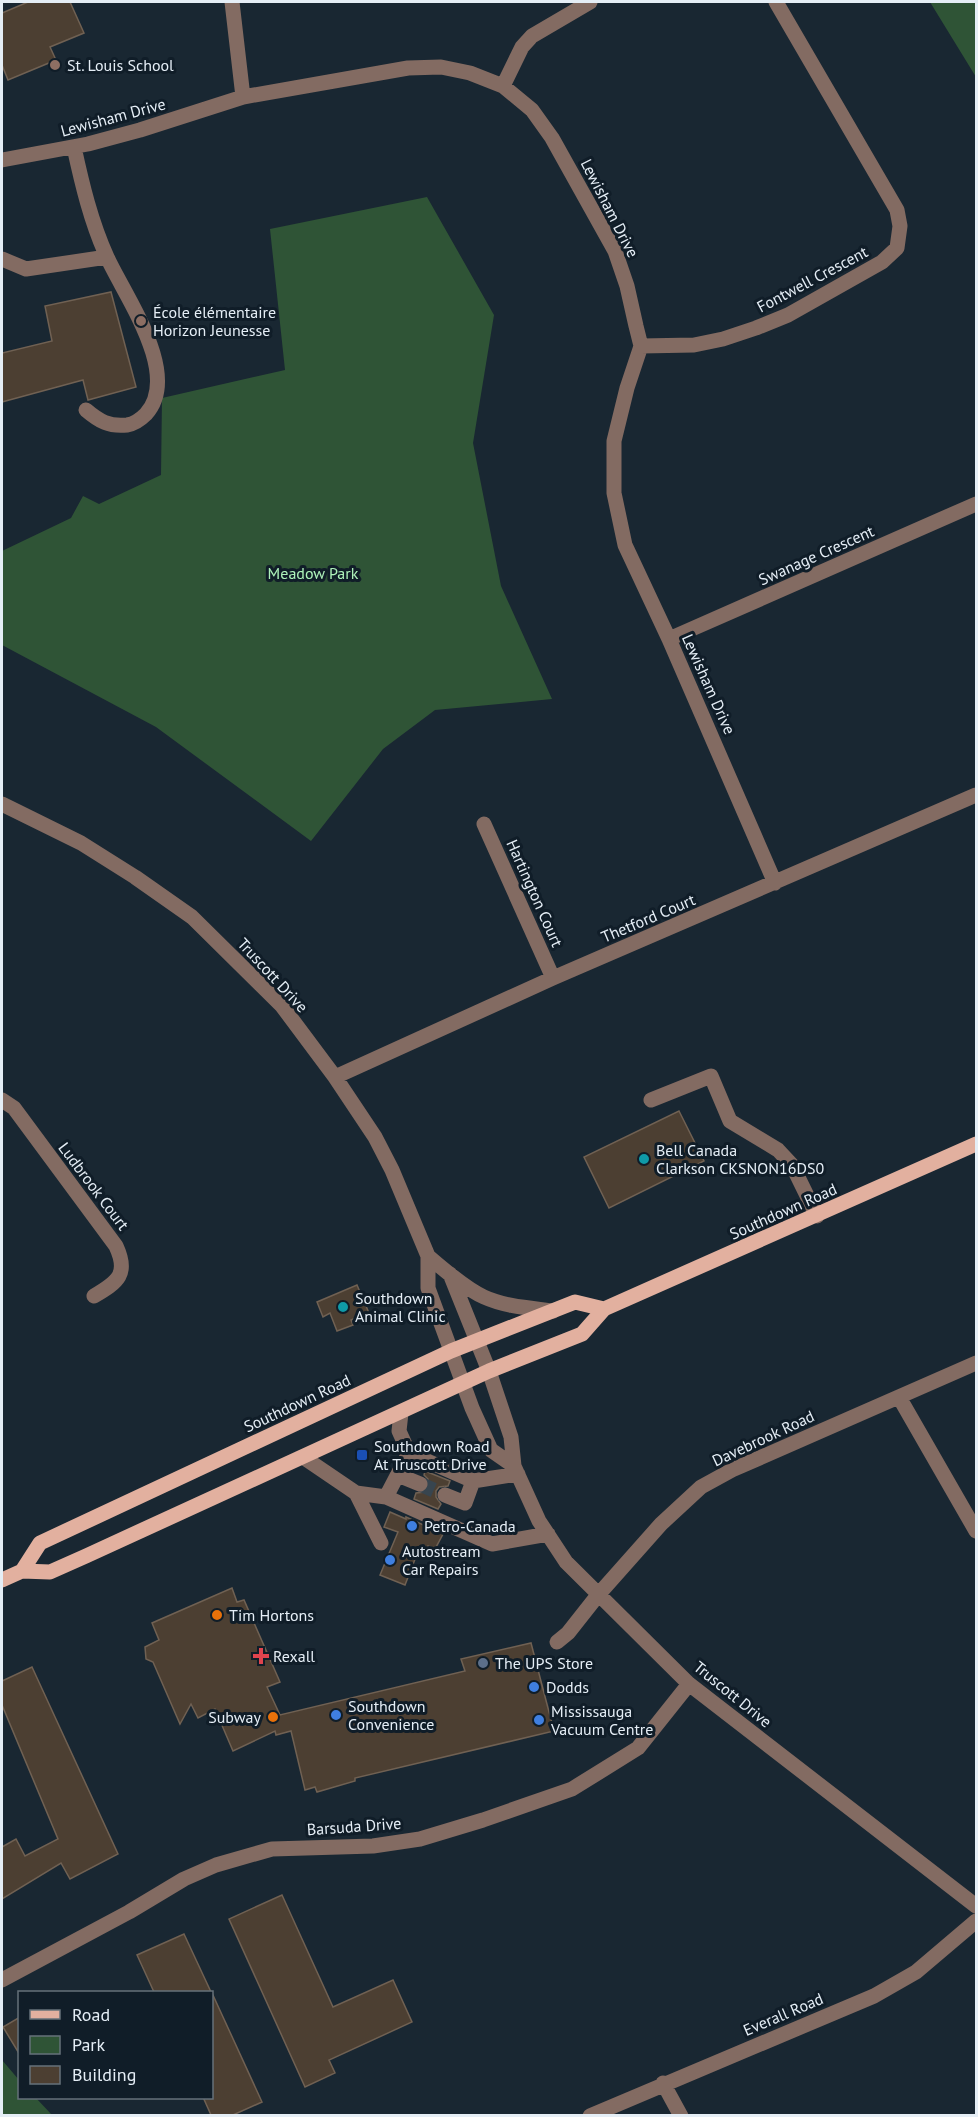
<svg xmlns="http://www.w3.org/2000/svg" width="978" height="2117" font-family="'PT Sans',sans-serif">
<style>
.green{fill:#2f5436}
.building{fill:#4c3f32;stroke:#706153;stroke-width:1.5}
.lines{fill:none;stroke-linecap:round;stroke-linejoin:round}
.minor-tunnel{stroke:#38454f;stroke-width:15;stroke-dasharray:15 8;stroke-linecap:butt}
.minor{stroke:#836b62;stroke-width:15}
.major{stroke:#e2b09f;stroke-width:15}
.education-dot{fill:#8d6e63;stroke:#101d28;stroke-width:2}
.culture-dot{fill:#0f9aa8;stroke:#101d28;stroke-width:2}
.transit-dot{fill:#1a4fb4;stroke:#101d28;stroke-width:2}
.shop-dot{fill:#3f7fe0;stroke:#101d28;stroke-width:2}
.food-dot{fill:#e8710a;stroke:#101d28;stroke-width:2}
.health-dot{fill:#e0444e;stroke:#101d28;stroke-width:2}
.service-dot{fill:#5c6f8a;stroke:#101d28;stroke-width:2}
.labels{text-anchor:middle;stroke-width:6;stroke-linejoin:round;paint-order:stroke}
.poi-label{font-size:16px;fill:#e5eef6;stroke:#101d28;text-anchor:start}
.street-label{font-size:16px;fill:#e5eef6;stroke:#101d28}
.park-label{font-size:16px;fill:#aef3ba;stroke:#101d28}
</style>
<rect width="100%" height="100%" fill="#192732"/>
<!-- green -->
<path class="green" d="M 930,2 L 976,2 L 976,77 Z
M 427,197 L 494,315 L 473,443 L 501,586 L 552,699 L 435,710 L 383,749 L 311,841 L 156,727 L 2,645 L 2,551 L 71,518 L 83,496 L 99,504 L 161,475 L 162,398 L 285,370 L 270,229 Z
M 2,2060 L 19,2080 L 20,2098 L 36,2098 L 52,2115 L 2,2115 Z"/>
<!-- building -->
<path class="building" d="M 28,2 L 70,2 L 84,33 L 50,47 L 56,60 L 8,80 L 2,65 L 2,13 Z
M 111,292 L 136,387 L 88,400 L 83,380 L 2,402 L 2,353 L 52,341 L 45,306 Z
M 679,1111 L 704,1161 L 609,1208 L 584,1157 Z
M 357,1285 L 369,1313 L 351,1320 L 353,1325 L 337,1331 L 330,1313 L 323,1317 L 317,1302 Z
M 425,1471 L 450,1481 L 448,1486 L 439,1487 L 436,1491 L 436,1497 L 441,1504 L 438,1509 L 414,1499 L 416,1493 L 425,1492 L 429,1487 L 428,1479 L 424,1475 Z
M 390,1512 L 406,1519 L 406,1517 L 443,1534 L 435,1549 L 428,1546 L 424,1557 L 417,1554 L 405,1585 L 380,1575 L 398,1532 L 384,1527 Z
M 232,1588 L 237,1602 L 244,1600 L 280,1682 L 267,1687 L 280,1715 L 465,1671 L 461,1659 L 531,1643 L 554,1731 L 355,1778 L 355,1781 L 317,1792 L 315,1787 L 305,1790 L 291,1731 L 276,1735 L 275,1731 L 233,1751 L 215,1709 L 198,1718 L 191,1704 L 180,1724 L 153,1662 L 146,1659 L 145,1647 L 159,1640 L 152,1623 Z
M 32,1667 L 118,1854 L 70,1879 L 61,1863 L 2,1899 L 2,1847 L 16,1839 L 25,1856 L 58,1839 L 2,1705 L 2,1681 Z
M 282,1895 L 333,2007 L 393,1980 L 412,2022 L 329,2060 L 335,2073 L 305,2087 L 229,1919 Z
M 184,1934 L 211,1992 L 154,1992 L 137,1955 Z
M 212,1993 L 262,2102 L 233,2115 L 211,2115 L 203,2097 L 212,2097 Z
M 20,2017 L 20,2055 L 3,2027 Z"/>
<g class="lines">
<!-- minor-tunnel -->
<path class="minor-tunnel" d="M 420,1484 L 445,1495"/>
<!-- minor -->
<path class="minor" d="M 232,2 L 243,97
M 503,86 L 522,47 L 532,36 L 590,2
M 74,147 C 82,184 91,222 107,257 C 124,295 182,374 146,414 C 141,419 134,424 127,425 C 109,427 99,421 86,410
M 2,160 L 88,144 L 140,130 L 243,97 L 408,68 L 441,67 L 470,73 L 503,86 L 532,110 L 552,138 L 615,251 L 627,286 L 636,326 L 641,346 L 627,388 L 614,441 L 614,493 L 625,545 L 669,639 L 775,883
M 2,259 L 26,269 L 107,257
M 641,346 L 694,345 L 723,339 L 756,328 L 788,315 L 882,262 L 897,248 L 900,226 L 897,210 L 776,2
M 669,639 L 976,504
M 2,804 L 81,843 L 135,877 L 192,917 L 282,1006 L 335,1077 L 375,1137 L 392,1170 L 428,1256 L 428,1288 L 472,1408 L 491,1450 L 514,1466
M 484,824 L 553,978
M 335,1077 L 553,978 L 976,795
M 2,1100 L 14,1108 L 116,1246 C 129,1274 118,1282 94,1296
M 651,1100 L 711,1076 L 730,1121 L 778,1150 L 792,1165 L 817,1216
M 428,1256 C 443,1269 466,1289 484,1297 C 506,1307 530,1308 553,1311
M 450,1274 L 489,1371 L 511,1437 L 514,1466 L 539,1521 L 566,1562 L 689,1684 L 976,1906
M 899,1397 L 976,1531
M 409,1453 L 473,1481 L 518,1474
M 303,1457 L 356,1493 L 386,1497 L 409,1453 L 399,1431 L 401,1413
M 398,1475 L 420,1484
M 356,1493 L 381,1543
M 445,1495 L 465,1503 L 473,1481
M 386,1497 L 492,1544 L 548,1534
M 557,1642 L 568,1633 L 598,1595 L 661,1524 L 701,1487 L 732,1470 L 976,1363
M 2,1980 L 129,1912 L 184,1879 L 216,1865 L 272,1849 L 373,1846 L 420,1839 L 483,1820 L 572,1789 L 638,1748 L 689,1684
M 663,2083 L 681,2116
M 590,2116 L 874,1996 L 916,1972 L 976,1921"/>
<!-- major -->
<path class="major" d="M 22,1571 L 40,1543 L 451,1351 L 575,1302 L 604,1309
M 2,1580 L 22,1571 L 50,1572 L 86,1556 L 489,1371 L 582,1334 L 604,1309 L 976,1144"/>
</g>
<!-- markers -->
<g class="education-dot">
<circle cx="55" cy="65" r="6"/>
<circle cx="141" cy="321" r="6"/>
</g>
<g class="culture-dot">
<circle cx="644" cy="1159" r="6"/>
<circle cx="343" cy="1307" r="6"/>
</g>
<rect class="transit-dot" x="356" y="1449" width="12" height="12" rx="3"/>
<g class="shop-dot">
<circle cx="412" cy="1526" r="6"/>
<circle cx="390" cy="1560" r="6"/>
<circle cx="534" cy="1687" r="6"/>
<circle cx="336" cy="1715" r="6"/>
<circle cx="539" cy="1720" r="6"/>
</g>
<g class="food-dot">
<circle cx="217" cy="1615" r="6"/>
<circle cx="273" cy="1717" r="6"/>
</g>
<path class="health-dot" d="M258 1647h6v6h6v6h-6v6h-6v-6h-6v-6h6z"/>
<circle class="service-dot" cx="483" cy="1663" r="6"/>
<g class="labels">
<!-- poi labels -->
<g class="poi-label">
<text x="67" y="71">St. Louis School</text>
<text x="153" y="318">École élémentaire<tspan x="153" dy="18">Horizon Jeunesse</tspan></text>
<text x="656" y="1156">Bell Canada<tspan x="656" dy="18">Clarkson CKSNON16DS0</tspan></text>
<text x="355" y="1304">Southdown<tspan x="355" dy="18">Animal Clinic</tspan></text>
<text x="374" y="1452">Southdown Road<tspan x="374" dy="18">At Truscott Drive</tspan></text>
<text x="424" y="1532">Petro-Canada</text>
<text x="402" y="1557">Autostream<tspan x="402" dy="18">Car Repairs</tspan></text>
<text x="229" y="1621">Tim Hortons</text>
<text x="273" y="1662">Rexall</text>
<text x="495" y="1669">The UPS Store</text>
<text x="546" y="1693">Dodds</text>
<text x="348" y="1712">Southdown<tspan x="348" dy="18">Convenience</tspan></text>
<text x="551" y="1717">Mississauga<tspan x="551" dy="18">Vacuum Centre</tspan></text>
<text x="261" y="1723" text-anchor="end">Subway</text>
</g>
<!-- street labels -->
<g class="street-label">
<text transform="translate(113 117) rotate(-15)" y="6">Lewisham Drive</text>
<text transform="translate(610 208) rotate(63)" y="6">Lewisham Drive</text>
<text transform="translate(812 279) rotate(-28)" y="6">Fontwell Crescent</text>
<text transform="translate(816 555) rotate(-24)" y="6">Swanage Crescent</text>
<text transform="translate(709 684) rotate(66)" y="6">Lewisham Drive</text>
<text transform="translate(535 893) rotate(66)" y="6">Hartington Court</text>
<text transform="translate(648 918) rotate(-23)" y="6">Thetford Court</text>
<text transform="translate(273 975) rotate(47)" y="6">Truscott Drive</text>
<text transform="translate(94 1186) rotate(53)" y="6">Ludbrook Court</text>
<text transform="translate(783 1211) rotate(-24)" y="6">Southdown Road</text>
<text transform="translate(297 1403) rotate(-25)" y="6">Southdown Road</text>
<text transform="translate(763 1438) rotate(-25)" y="6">Davebrook Road</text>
<text transform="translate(733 1694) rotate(39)" y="6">Truscott Drive</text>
<text transform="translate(354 1826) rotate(-4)" y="6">Barsuda Drive</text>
<text transform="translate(783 2014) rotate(-23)" y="6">Everall Road</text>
</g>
<!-- park labels -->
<g class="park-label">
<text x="313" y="579">Meadow Park</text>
</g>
</g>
<!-- border -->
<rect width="978" height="2117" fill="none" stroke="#e5eef6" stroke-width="6"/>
<!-- legend -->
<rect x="18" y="1991" width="195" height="108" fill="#101d28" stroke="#65717a" stroke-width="1.5"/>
<rect x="30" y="2010" width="30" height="9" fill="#e2b09f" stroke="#65717a" stroke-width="1.5"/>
<text x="72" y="2021" font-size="18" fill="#e5eef6">Road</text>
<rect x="30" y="2036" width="30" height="18" fill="#2f5436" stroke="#65717a" stroke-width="1.5"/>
<text x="72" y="2051" font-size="18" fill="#e5eef6">Park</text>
<rect x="30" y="2066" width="30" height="18" fill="#4c3f32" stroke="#65717a" stroke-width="1.5"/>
<text x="72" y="2081" font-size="18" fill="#e5eef6">Building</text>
</svg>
